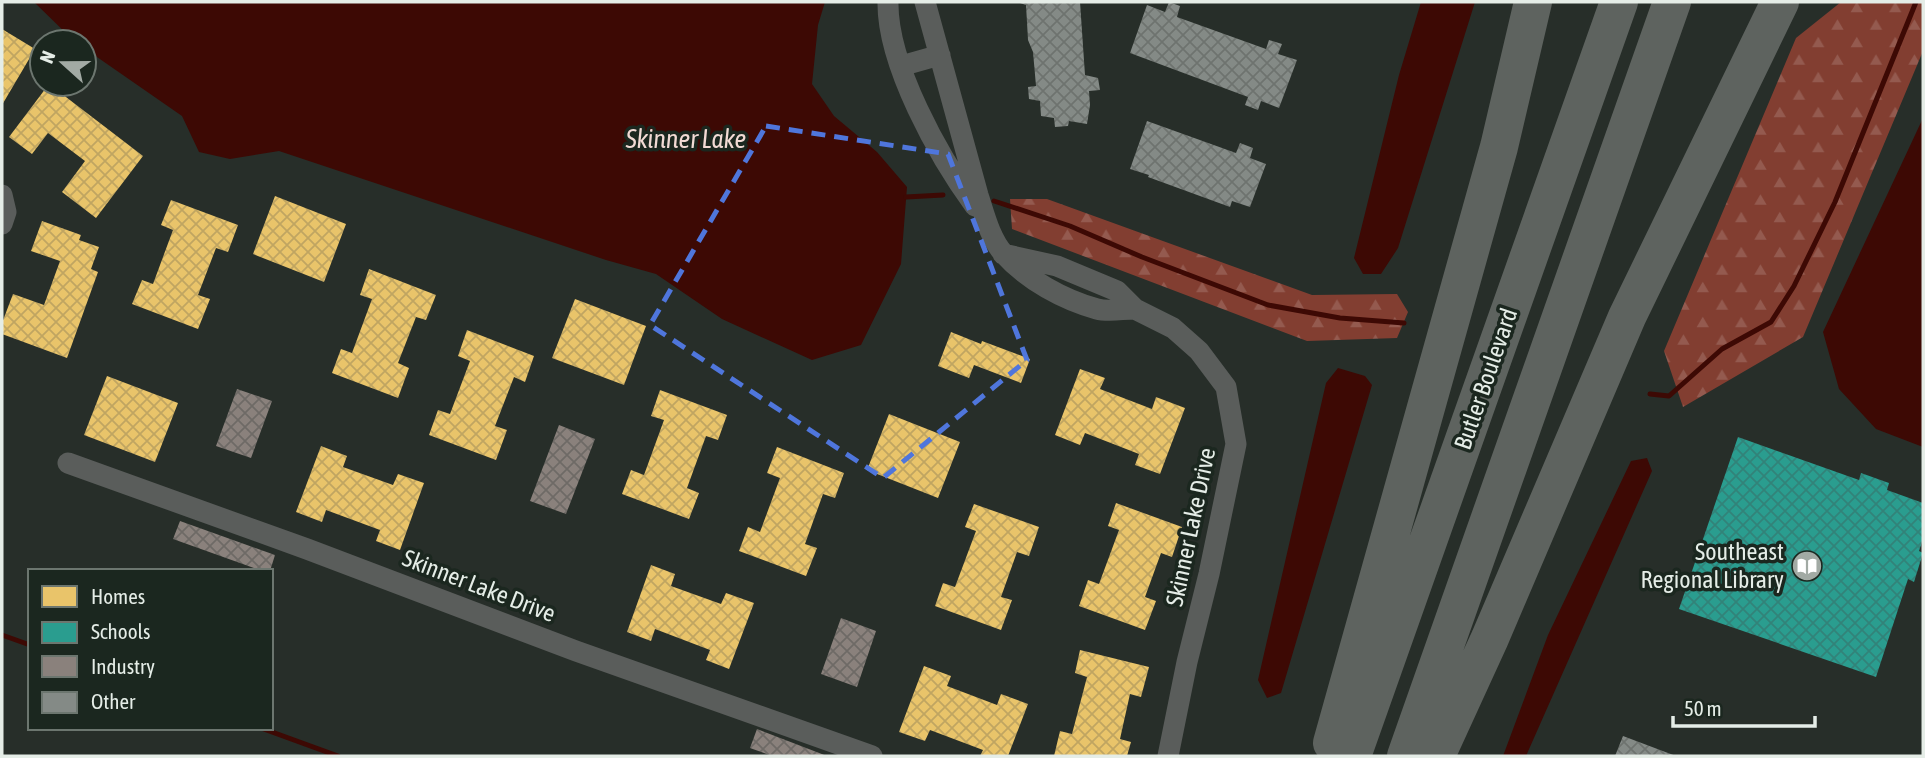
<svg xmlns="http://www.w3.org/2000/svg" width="1925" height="758" font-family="'Asap Condensed',sans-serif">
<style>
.forest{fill:url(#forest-firs)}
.water{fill:#3d0904}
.homes{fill:url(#homes-cross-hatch)}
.schools{fill:url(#schools-cross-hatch)}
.industry{fill:url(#industry-cross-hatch)}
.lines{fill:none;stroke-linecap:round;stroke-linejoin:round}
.stream{stroke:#3d0904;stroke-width:5}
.building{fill:url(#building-cross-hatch)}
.minor{stroke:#5a5d5b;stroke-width:21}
.motorway{stroke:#5e635f;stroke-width:38}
.marked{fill:none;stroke:#4f76dc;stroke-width:5;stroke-dasharray:14 9;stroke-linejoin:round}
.labels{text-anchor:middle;stroke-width:7;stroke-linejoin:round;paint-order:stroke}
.street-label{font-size:24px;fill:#e5ede7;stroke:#1b271f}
.poi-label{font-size:24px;fill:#e5ede7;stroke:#1b271f;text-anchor:end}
.water-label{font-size:26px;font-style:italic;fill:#f2dad4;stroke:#1b271f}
</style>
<defs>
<pattern id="forest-firs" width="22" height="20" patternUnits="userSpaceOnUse" patternTransform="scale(1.75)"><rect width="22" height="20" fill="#823e31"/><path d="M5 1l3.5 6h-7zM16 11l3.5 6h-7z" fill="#945a4f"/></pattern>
<pattern id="homes-cross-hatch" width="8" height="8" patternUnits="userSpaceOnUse" patternTransform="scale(1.75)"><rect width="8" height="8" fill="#e9c46a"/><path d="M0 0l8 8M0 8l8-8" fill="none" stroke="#c0a561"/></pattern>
<pattern id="schools-cross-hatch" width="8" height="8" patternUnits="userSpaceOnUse" patternTransform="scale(1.75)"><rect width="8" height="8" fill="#2a9d8f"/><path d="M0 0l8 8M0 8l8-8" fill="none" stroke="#328379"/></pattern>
<pattern id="industry-cross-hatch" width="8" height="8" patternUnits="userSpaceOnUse" patternTransform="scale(1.75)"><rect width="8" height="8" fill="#8a817c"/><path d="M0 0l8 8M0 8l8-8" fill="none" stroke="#6e6a66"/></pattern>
<pattern id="building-cross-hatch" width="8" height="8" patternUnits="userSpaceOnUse" patternTransform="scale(1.75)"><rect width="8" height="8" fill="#848a86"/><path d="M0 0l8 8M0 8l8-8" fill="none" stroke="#6e736f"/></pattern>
</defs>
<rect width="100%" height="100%" fill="#272e29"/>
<!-- forest -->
<path class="forest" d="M 1841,2 L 1923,2 L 1923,51 L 1803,337 L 1683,407 L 1664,351 L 1796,38 Z
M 1010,199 L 1047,199 L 1312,295 L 1397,294 L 1408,312 L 1397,338 L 1307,341 L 1012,229 Z"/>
<!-- water -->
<path class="water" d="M 34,2 L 825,2 L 818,25 L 812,84 L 834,116 L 877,152 L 907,187 L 901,264 L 861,345 L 812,360 L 722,319 L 656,274 L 606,260 L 279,151 L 230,159 L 199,152 L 182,116 L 84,48 L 84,42 L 74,41 Z
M 1421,2 L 1475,2 L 1398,248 L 1381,274 L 1363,274 L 1354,258 L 1399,75 Z
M 1923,118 L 1923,447 L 1876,429 L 1839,389 L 1823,332 Z
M 1338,368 L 1365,376 L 1372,385 L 1281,693 L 1267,698 L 1258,680 L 1326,383 Z
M 1647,458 L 1652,471 L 1526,756 L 1503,756 L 1548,635 L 1631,461 Z"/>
<!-- homes -->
<path class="homes" d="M 2,29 L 35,49 L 2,105 Z
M 49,84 L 143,156 L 96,218 L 62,192 L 85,161 L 48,133 L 32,154 L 9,137 Z
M 275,196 L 346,224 L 324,282 L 253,254 Z
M 171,200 L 238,225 L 228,252 L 216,248 L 198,295 L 210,299 L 198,329 L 132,304 L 142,280 L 153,284 L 173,230 L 161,225 Z
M 42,221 L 81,235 L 79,240 L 99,247 L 91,269 L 98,272 L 67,358 L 2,334 L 2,323 L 13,294 L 44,305 L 60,261 L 31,251 Z
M 369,269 L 436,295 L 426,320 L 416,317 L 398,363 L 409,368 L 398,398 L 332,373 L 341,349 L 352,353 L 372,299 L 360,295 Z
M 575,299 L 646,326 L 624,385 L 552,358 Z
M 467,330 L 534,356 L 525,382 L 514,377 L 495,426 L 507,430 L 496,460 L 429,435 L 438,410 L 450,414 L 470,361 L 458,356 Z
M 951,332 L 981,344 L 982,341 L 1030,359 L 1021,383 L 974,365 L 969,378 L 938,366 Z
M 1080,369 L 1105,378 L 1100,389 L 1152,409 L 1156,397 L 1185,408 L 1160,474 L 1135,465 L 1139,454 L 1085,433 L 1080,445 L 1055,435 Z
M 107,376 L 178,403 L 155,462 L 84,435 Z
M 660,390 L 727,415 L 718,440 L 706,436 L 687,488 L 699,493 L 689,519 L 622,494 L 631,470 L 644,475 L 664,420 L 651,416 Z
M 889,414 L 960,442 L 938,498 L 867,470 Z
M 321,446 L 347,456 L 343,467 L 393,485 L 398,474 L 424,483 L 400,550 L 376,541 L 380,530 L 326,510 L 322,522 L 296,512 Z
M 777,447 L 844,473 L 835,498 L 823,494 L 805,544 L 817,548 L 806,576 L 739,551 L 748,527 L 760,532 L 780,478 L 767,473 Z
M 1116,503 L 1182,527 L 1172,557 L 1161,553 L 1145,597 L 1156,601 L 1145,630 L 1079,606 L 1088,580 L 1099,584 L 1119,530 L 1108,526 Z
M 974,504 L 1039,527 L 1029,556 L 1017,552 L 1001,597 L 1012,600 L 1001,630 L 935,606 L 943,583 L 955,587 L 976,531 L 965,527 Z
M 651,565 L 675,574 L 671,586 L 721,604 L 726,593 L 754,603 L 729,669 L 706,660 L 710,650 L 655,629 L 651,641 L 627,632 Z
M 1080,650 L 1149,667 L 1141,697 L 1130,694 L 1120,739 L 1131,742 L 1127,756 L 1054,756 L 1060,731 L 1072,734 L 1087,677 L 1075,673 Z
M 924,666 L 951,676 L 947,686 L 997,705 L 1001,694 L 1028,704 L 1008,756 L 980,756 L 983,750 L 930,730 L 925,741 L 899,732 Z"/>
<!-- schools -->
<path class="schools" d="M 1738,437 L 1859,480 L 1861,473 L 1889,483 L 1887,490 L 1923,503 L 1923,539 L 1919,551 L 1923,553 L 1914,582 L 1908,579 L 1876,677 L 1679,609 Z"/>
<!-- industry -->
<path class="industry" d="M 237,389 L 272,401 L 251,458 L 216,446 Z
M 559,425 L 595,439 L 566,514 L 530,501 Z
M 180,521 L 275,555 L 270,571 L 262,571 L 173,539 Z
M 841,618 L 876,631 L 857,687 L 821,674 Z
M 757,729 L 827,756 L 772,756 L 750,748 Z"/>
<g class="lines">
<!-- stream -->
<path class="stream" d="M 906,197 L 943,195
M 994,201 L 1070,226 L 1142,257 L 1268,305 L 1340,318 L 1404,323
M 1650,394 L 1669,396 L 1722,349 L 1771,322 L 1794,286 L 1835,202 L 1916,2
M 2,635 L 30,645
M 261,728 L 338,756"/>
</g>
<!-- building -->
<path class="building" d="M 1017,2 L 1080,2 L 1085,75 L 1098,78 L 1100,90 L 1089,91 L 1090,105 L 1087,124 L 1069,121 L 1068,126 L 1055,127 L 1054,118 L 1041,116 L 1040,101 L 1029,99 L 1028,87 L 1036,86 L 1033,52 L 1028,40 L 1026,5 Z
M 1169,2 L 1180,6 L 1177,17 L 1266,49 L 1269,40 L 1282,44 L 1278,54 L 1297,60 L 1279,108 L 1261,101 L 1258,110 L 1245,105 L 1248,97 L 1130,53 L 1147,5 L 1165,12 Z
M 1147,121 L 1236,153 L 1240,143 L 1253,148 L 1250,158 L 1266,164 L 1250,207 L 1232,201 L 1230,207 L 1148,177 L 1149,175 L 1130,169 Z
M 1623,736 L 1676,756 L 1615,756 Z"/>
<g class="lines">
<!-- minor -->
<path class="minor" d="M 888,2 C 887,64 939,157 975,206
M 925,2 L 978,195 C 984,213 990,239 1004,254 C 1027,280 1064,300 1097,309 C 1108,312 1123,309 1135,309
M 901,66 L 940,55
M 2,195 L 6,212 L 2,224
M 1003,254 L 1057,266 L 1117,291 L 1135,309 L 1173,328 L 1199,351 L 1226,387 L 1236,444 L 1209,574 L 1187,662 L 1168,756
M 68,463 L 307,549 L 576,651 L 872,756"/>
<!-- motorway -->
<path class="motorway" d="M 1332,743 L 1499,147 L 1533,2
M 1352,756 L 1619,2
M 1406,756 L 1672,2
M 1436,756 L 1490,638 L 1627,317 L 1780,2"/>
</g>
<!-- marked area -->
<path class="marked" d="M 766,126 L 948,154 L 1027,360 L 883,478 L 650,325 Z"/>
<!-- icons -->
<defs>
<g id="library-disc" transform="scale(1.575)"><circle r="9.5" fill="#a2aaa4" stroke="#1b271f"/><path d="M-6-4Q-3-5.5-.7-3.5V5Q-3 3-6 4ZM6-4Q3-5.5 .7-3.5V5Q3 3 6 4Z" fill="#fff"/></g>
</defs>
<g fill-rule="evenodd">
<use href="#library-disc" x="1807" y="566"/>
</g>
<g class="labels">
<!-- street labels -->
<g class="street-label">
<text transform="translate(1486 379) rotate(-71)" y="8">Butler Boulevard</text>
<text transform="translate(1191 527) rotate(-78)" y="8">Skinner Lake Drive</text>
<text transform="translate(479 586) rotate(21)" y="8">Skinner Lake Drive</text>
</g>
<!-- poi labels -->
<g class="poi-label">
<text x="1784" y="560">Southeast<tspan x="1784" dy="28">Regional Library</tspan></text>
</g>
<!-- water labels -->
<g class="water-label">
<text x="686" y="148">Skinner Lake</text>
</g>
</g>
<!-- border -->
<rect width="1925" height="758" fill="none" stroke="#e5ede7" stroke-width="7"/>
<!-- legend -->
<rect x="28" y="569" width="245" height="161" fill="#1b271f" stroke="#6c766f" stroke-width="2"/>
<rect x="42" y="586" width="35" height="21" fill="#e9c46a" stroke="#6c766f" stroke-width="2"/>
<text x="91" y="604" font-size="21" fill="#e5ede7">Homes</text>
<rect x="42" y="622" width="35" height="21" fill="#2a9d8f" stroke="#6c766f" stroke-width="2"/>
<text x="91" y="639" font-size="21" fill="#e5ede7">Schools</text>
<rect x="42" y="656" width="35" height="21" fill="#8a817c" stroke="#6c766f" stroke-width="2"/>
<text x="91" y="674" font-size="21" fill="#e5ede7">Industry</text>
<rect x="42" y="692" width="35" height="21" fill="#848a86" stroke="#6c766f" stroke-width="2"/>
<text x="91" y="709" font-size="21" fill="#e5ede7">Other</text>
<!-- north arrow -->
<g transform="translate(63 63) rotate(291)"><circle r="33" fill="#1b271f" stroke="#6c766f" stroke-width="2"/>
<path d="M0-5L12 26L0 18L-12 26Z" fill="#a2aaa4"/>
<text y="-10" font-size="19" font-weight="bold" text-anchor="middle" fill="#e5ede7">N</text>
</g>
<!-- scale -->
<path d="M1673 716v10h142v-10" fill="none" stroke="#e5ede7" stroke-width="3.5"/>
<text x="1684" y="716" font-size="21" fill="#e5ede7" stroke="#1b271f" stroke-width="5" paint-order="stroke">50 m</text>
</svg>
